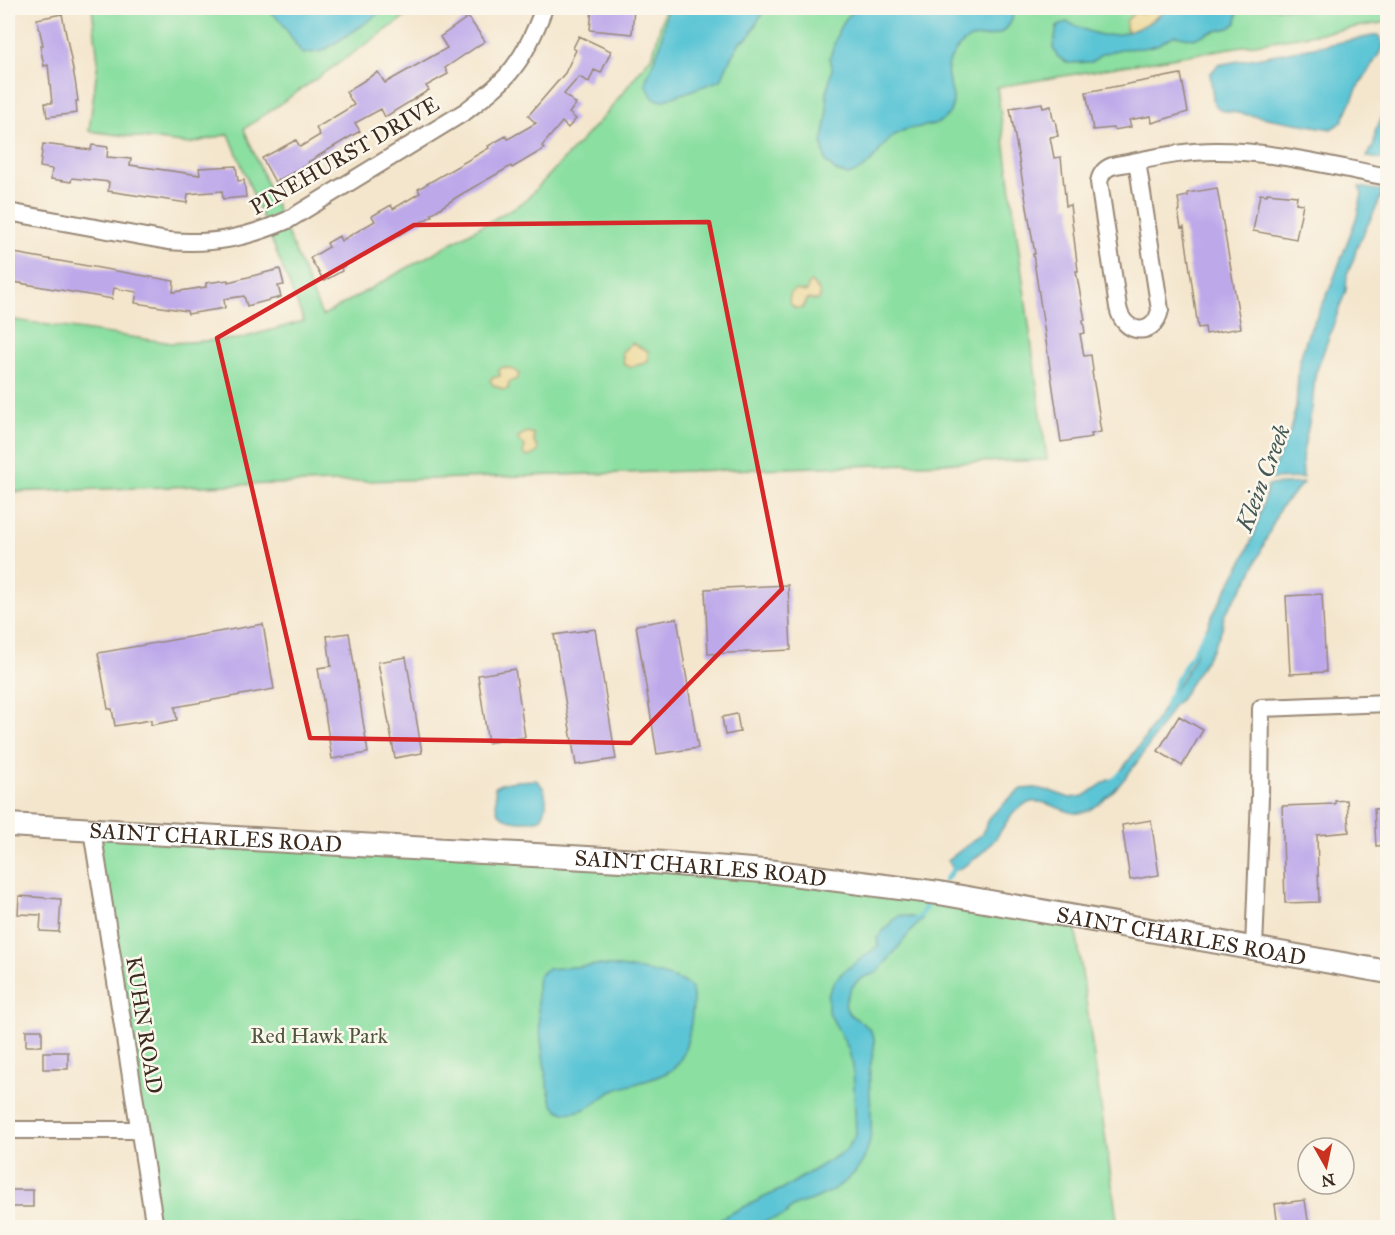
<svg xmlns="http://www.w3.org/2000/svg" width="1395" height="1235" font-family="'IM FELL Great Primer',serif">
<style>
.green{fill:#8bdfa1;stroke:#638460;stroke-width:1.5}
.sand{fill:#eeda9e;stroke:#94825e;stroke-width:1.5}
.water{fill:#5bc5d5;stroke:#4b787a;stroke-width:1.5}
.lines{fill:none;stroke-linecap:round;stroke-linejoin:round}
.stream{stroke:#5bc5d5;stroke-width:4.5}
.building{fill:#bda9ea}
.street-casing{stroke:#988876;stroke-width:20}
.secondary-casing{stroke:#988876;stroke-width:26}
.street{stroke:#fff;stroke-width:16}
.secondary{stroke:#fff;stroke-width:22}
.marked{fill:none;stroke:#d62828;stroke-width:4.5;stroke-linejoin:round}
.labels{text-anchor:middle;stroke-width:5;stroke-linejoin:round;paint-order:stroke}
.street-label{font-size:22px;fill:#3b2a1e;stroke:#fbf7ec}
.park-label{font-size:22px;fill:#4f573f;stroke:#fbf7ec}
.water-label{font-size:24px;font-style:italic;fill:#455855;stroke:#fbf7ec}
</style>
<rect width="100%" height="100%" fill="#fbf7ec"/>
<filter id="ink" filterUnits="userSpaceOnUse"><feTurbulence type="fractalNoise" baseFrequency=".0167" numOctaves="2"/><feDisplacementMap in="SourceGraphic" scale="12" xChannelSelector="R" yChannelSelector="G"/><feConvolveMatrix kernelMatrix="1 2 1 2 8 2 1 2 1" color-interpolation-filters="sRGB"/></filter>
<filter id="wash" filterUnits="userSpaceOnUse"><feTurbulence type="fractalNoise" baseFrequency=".008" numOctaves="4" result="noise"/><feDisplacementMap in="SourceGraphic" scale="24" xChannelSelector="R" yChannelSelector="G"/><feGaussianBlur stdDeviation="1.35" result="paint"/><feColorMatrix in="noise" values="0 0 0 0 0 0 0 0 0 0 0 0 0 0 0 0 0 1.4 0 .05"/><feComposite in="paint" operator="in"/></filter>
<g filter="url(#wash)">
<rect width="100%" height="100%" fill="#f4e6cd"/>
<!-- green -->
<path class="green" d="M 92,8 L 416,8 L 408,15 L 244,129 L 322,316 L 524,202 L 607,113 L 653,54 L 665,8 L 1387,8 L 1387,22 L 997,87 L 1047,460 L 8,492 L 8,319 L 172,343 L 239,339 L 304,321 L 229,134 L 189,144 L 89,131 L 98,61 Z
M 89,828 L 790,871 L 1074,917 L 1118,1227 L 156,1227 Z"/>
<!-- sand -->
<path class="sand" d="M 1145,8 L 1169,8 L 1145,25 L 1130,32 L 1126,30 L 1126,21 L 1135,12 L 1144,13 Z
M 811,282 L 819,291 L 820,298 L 818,300 L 807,299 L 803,308 L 794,308 L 789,301 L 791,292 L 796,290 L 807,292 L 808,285 Z
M 632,343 L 648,351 L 648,362 L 631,367 L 624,365 L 622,352 Z
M 503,367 L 512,369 L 519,374 L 517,379 L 509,382 L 508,389 L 503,390 L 492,384 L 490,380 L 492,378 L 500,376 L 499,370 Z
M 527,432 L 534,434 L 534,442 L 539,450 L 535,454 L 527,457 L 523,453 L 525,446 L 518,440 L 518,437 Z"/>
<!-- water -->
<path class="water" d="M 265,8 L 386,8 L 363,25 L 323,51 L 302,54 L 281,21 Z
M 667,8 L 765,8 L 749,37 L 740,42 L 730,59 L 721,80 L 662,101 L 653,98 L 645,83 L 661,43 Z
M 858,8 L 1012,8 C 1016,19 1007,32 995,35 C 988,38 980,36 972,38 C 968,39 961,45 958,48 C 933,78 962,89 950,112 C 941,129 915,125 900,132 C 884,140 878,157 865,167 C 860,171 853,173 848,175 L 836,171 L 826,162 L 822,144 L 827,118 L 827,92 L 832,69 L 830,57 L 839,29 L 847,17 Z
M 1168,8 L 1238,8 L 1236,23 L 1229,28 L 1208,33 L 1194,39 L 1175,35 L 1157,45 L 1144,48 L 1121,49 L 1102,54 L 1092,62 L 1068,63 L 1058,57 L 1053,48 L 1057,27 L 1066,22 C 1078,26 1091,34 1103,35 C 1126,37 1152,24 1168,8 Z
M 1378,35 L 1384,46 L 1357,89 L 1342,122 L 1331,129 L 1220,110 L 1214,104 L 1210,74 L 1218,65 Z
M 1387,108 L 1387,160 L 1367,157 L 1374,145 L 1375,132 Z
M 1359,187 L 1384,191 L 1357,247 L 1353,261 L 1347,274 L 1346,290 L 1315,375 L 1312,408 L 1302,457 L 1303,478 L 1269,479 L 1290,431 L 1296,407 L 1299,363 L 1308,334 L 1329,291 L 1357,216 L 1362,194 Z
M 1303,483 L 1280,508 L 1249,578 L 1224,615 L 1222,629 L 1213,648 L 1180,700 L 1175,703 C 1160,729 1108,817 1075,813 C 1057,811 1041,794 1022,806 C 1010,813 1004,827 996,838 C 985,851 972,863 957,870 L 952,867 L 948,860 L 981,835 L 991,816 L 1011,797 L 1022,789 L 1035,788 L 1050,791 L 1070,798 L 1084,796 L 1108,780 L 1120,777 L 1120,772 L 1145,738 L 1191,664 L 1211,618 L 1244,558 L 1255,532 L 1268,485 Z
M 536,780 C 548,788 549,808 540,819 C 530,822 504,823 498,812 C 495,805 496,795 495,787 C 506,780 523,781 536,780 Z
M 900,915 L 922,919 C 906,935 894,955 878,971 C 874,975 875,973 870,975 C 858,978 850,987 846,1000 C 841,1017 866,1020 872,1033 C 878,1045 871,1057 870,1069 C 867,1098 877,1124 866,1154 C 858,1176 837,1189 817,1198 C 806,1203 791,1203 786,1215 L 746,1227 L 709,1227 L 725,1216 L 784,1188 L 845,1151 L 856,1135 L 853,1066 L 848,1048 L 828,1011 L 828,995 L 834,982 L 843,972 L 878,946 L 877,938 L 893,920 Z
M 599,965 C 622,967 675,972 692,988 C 695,1007 689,1051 676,1066 C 668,1077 627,1085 613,1091 C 602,1096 594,1107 582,1110 C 576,1112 565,1114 560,1111 C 557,1110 555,1107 553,1105 C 546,1092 534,993 538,978 C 540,973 543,972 547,969 Z"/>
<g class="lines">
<!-- stream -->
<path class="stream" d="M 1166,705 L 1178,678 L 1206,631
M 1111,782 L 1121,773
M 945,880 L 958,864
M 912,921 L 920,917 L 930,898"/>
</g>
<g id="blocks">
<!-- building -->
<path class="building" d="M 592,8 L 634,8 L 632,34 L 590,30 Z
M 62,14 L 75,80 L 78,101 L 76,101 L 77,113 L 47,117 L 45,103 L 52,103 L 48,65 L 44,66 L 40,46 L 43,45 L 37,19 Z
M 468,17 L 485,41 L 445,68 L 448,74 L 426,86 L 429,90 L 385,117 L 381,109 L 355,123 L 360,131 L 308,162 L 309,164 L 275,182 L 262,158 L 296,140 L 300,147 L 320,135 L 316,128 L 354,105 L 346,92 L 368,78 L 378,72 L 385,83 L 447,48 L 440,37 Z
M 579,36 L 611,51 L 601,73 L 594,70 L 589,82 L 579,77 L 564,94 L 576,104 L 569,113 L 576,119 L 568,128 L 562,122 L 542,146 L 544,149 L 512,168 L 511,166 L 460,195 L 431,214 L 432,216 L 341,268 L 342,271 L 324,281 L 310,258 L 329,247 L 327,243 L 339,236 L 341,241 L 375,221 L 372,216 L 391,205 L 393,209 L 420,193 L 418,189 L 489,148 L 488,146 L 506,136 L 508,139 L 536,123 L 528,116 L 565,73 L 576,50 L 573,48 Z
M 1181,74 L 1188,112 L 1152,123 L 1151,116 L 1129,120 L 1131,127 L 1114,130 L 1113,128 L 1093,130 L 1086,92 Z
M 1042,103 L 1043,108 L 1051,106 L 1053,120 L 1055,120 L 1058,136 L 1050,137 L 1054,158 L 1061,157 L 1066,206 L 1070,205 L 1078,271 L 1076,271 L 1085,320 L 1083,320 L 1085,333 L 1080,334 L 1084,356 L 1091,355 L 1093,371 L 1092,372 L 1100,419 L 1099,420 L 1101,432 L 1091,434 L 1092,437 L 1061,442 L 1033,254 L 1035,254 L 1010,108 Z
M 43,144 L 91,150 L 92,145 L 108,147 L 107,157 L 131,159 L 130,165 L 200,175 L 199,168 L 236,166 L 238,181 L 244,180 L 246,197 L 223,199 L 222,191 L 188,194 L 187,203 L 108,191 L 109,182 L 72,178 L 71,182 L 51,179 L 52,169 L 40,167 Z
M 1217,188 L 1241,328 L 1206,334 L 1205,327 L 1198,328 L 1184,227 L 1181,228 L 1178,211 L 1180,211 L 1178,198 L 1188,196 L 1187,193 Z
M 1267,193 L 1297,196 L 1296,203 L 1303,204 L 1296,239 L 1253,231 L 1260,194 L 1267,195 Z
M 8,252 L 174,281 L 173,292 L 206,287 L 206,283 L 228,280 L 228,282 L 280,269 L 284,285 L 278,286 L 281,297 L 247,306 L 244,296 L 224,299 L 225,308 L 188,314 L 187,311 L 135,303 L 137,292 L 114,288 L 112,299 L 8,281 Z
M 788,585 L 791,650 L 708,654 L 705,589 Z
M 1322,594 L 1326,672 L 1290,674 L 1286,596 Z
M 677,618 L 698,748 L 657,754 L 636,625 Z
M 263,624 L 274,689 L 175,707 L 177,720 L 151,725 L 151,720 L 115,726 L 112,709 L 108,709 L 98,653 Z
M 595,629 L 616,759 L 576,765 L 554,635 Z
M 349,633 L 368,753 L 332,759 L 318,668 L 331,666 L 327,636 Z
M 406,657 L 422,753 L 395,758 L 378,662 Z
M 515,669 L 525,737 L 488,743 L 478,675 Z
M 737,714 L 740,732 L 725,735 L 722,717 Z
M 1179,716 L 1203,730 L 1182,766 L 1158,751 Z
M 1347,800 L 1349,832 L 1317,835 L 1319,902 L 1285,903 L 1282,806 L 1335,804 L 1335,801 Z
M 1388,808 L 1388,845 L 1376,846 L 1374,809 Z
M 1151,820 L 1159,875 L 1130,880 L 1122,825 Z
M 19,896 L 61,899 L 59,932 L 40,931 L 41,915 L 18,914 Z
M 26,1030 L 42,1030 L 42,1046 L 26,1046 Z
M 43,1052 L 68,1052 L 68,1069 L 43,1069 Z
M 8,1190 L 33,1190 L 33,1207 L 8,1207 Z
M 1305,1200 L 1309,1227 L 1278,1227 L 1275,1204 Z"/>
</g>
</g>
<g filter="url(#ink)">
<use href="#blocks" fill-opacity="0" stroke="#988876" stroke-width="1.5"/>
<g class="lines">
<!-- street casing -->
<g class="street-casing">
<path id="street" d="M 1137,161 L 1160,310 C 1154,338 1123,335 1118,307 L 1099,182 C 1101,172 1106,167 1116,165 C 1149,159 1182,151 1216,151 C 1273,151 1331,166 1388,177
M 8,212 L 168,241 C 213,245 246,238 288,220 L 466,111 C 482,98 502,84 514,67 C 527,50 537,27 544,8
M 92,830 L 155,1228
M 1254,948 L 1260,797 L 1261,708 L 1388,703
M 8,1130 L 139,1130"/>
</g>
<!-- secondary casing -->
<g class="secondary-casing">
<g id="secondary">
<path id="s1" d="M 8,825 L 639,861 L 776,872 L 939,893 L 1388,972"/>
</g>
</g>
<!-- street -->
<use href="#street" class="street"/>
<!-- secondary -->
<use href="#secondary" class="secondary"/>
</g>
</g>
<!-- marked area -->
<path class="marked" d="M 709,222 L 782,589 L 631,743 L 310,738 L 217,338 L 414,225 Z"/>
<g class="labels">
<!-- street labels -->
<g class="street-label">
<text transform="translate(344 155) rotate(-30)" y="8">PINEHURST DRIVE</text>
<text dy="8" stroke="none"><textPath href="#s1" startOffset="208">SAINT CHARLES ROAD</textPath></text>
<text dy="8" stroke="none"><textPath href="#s1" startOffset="694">SAINT CHARLES ROAD</textPath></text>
<text dy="8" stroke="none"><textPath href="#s1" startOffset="1180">SAINT CHARLES ROAD</textPath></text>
<text transform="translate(145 1025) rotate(81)" y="8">KUHN ROAD</text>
</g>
<!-- park labels -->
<g class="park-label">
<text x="319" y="1043">Red Hawk Park</text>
</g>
<!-- water labels -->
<g class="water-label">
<text transform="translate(1263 478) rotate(-69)" y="8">Klein Creek</text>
</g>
</g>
<!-- margin -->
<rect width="1395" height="1235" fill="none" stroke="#fbf7ec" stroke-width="30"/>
<!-- north arrow -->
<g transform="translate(1326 1166) rotate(171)"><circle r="28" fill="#fbf7ec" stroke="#aea59a" stroke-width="1.5"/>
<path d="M0-4.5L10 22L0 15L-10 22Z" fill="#c8321e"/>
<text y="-9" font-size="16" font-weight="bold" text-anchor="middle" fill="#3b2a1e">N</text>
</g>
</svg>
